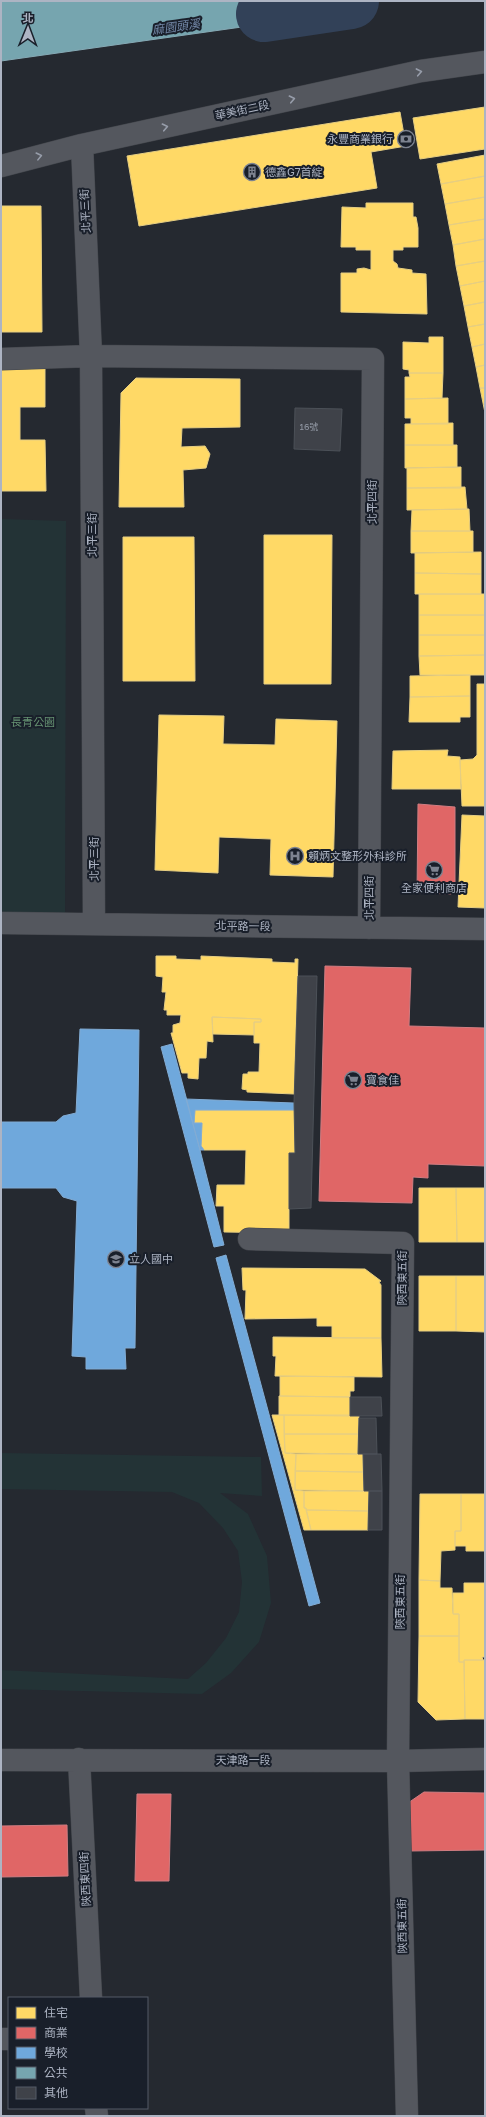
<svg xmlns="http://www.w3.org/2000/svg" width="486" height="2117" font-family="'Golos Text','Noto Sans TC',sans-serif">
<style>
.green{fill:#233336}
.homes{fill:#ffd966;stroke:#e6ce82}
.shops{fill:#e06666;stroke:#d17d82}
.schools{fill:#6fa8dc;stroke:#82acd4}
.public{fill:#76a5af;stroke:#86aab5}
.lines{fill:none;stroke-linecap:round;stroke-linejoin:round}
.river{stroke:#324158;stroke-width:56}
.building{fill:#3f4249;stroke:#4c5158}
.minor-casing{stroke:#42454b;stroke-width:23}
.minor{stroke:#54575e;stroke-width:22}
.oneway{stroke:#979daa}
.labels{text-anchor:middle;stroke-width:4;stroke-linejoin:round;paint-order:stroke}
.number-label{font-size:9px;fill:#9298a4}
.street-label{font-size:11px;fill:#adb4c3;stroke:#191f2a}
.poi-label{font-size:11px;fill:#adb4c3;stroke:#191f2a;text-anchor:start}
.park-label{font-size:11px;fill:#669272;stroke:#191f2a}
.water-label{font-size:12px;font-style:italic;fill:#758aaa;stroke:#191f2a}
</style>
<rect width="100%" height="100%" fill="#252930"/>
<!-- green -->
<path class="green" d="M 1,519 L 66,521 L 65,924 L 1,923 Z
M 1,1453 L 261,1457 L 262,1496 L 220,1493 L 248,1514 L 267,1556 L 271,1603 L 259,1642 L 231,1673 L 202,1694 L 1,1689 L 1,1670 L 188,1679 L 206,1663 L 226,1638 L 239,1612 L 242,1582 L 238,1551 L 223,1528 L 199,1503 L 172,1492 L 1,1489 Z"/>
<!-- homes -->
<path class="homes" d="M 485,107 L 485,149 L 420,159 L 413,118 Z
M 400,112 L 406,146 L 371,152 L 377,188 L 139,226 L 127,156 Z
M 485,155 L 485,176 L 441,184 L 437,164 Z
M 485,176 L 485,197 L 445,204 L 441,184 Z
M 485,197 L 485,219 L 449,225 L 445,204 Z
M 366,203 L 413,203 L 413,217 L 416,217 L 418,228 L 418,247 L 403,247 L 403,250 L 393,250 L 393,261 L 397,264 L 398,268 L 412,270 L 412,273 L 426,274 L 427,314 L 341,312 L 341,273 L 357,273 L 357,269 L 364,268 L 371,270 L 371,250 L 356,250 L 356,247 L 341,247 L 342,207 L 366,208 Z
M 1,206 L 41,206 L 42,332 L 1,332 Z
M 485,219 L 485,239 L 453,245 L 449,225 Z
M 485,239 L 485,261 L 456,266 L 453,245 Z
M 485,261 L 485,281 L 460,286 L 456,266 Z
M 485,281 L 485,302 L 464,306 L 460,286 Z
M 485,302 L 485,324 L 468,327 L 464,306 Z
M 485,324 L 485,344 L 472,347 L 468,327 Z
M 429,337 L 443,337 L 443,373 L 409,373 L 409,370 L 403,369 L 403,342 L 429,343 Z
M 485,344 L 485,365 L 476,367 L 472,347 Z
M 45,365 L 45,407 L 20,407 L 20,440 L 45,440 L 46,491 L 1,491 L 1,366 Z
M 485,365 L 485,388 L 480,388 L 476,367 Z
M 409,373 L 443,373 L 442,398 L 405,399 L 405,377 L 410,377 Z
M 136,378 L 240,379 L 240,427 L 182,428 L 181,447 L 205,446 L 210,454 L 206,468 L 183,470 L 184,507 L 119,507 L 121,393 Z
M 480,388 L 485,388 L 485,413 Z
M 448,398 L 448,424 L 411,424 L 411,418 L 405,418 L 405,399 Z
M 453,423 L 453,445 L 405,445 L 405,424 Z
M 405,445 L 457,445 L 457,467 L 405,468 Z
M 461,467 L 461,488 L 407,488 L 407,468 Z
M 465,487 L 467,509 L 407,510 L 407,488 Z
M 469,509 L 470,531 L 411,531 L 412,510 Z
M 411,531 L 473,531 L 473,552 L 411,553 Z
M 264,535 L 332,535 L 331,684 L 264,684 Z
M 123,537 L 194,537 L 195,681 L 123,681 Z
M 481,552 L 481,574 L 415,573 L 415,553 Z
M 415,573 L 481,574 L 481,594 L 415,594 Z
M 419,594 L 485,594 L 485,615 L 419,615 Z
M 419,615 L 485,615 L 485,635 L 419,635 Z
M 419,635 L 485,635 L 485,655 L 419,656 Z
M 485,655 L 485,675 L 420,675 L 419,656 Z
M 470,675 L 470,696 L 410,697 L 410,676 Z
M 477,684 L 485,684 L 485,806 L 462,806 L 460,760 L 473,759 L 477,755 Z
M 470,696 L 470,717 L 460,717 L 460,722 L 409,722 L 410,697 Z
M 159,715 L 224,716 L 223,744 L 275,745 L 276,719 L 337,721 L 333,877 L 270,875 L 271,839 L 219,837 L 218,873 L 155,870 Z
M 448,750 L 447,756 L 460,757 L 461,789 L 392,789 L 393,751 Z
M 462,815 L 485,816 L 485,908 L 458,907 Z
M 156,956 L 176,956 L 176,959 L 201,960 L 201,956 L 272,959 L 272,962 L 295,963 L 295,959 L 298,959 L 294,1094 L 247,1092 L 247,1090 L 242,1089 L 243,1074 L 248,1074 L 248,1072 L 259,1072 L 260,1043 L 254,1043 L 254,1022 L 261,1022 L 261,1019 L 212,1017 L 213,1042 L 207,1041 L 206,1058 L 199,1058 L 198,1079 L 188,1078 L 188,1073 L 182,1073 L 171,1033 L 173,1033 L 173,1025 L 180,1023 L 181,1015 L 167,1015 L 167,1010 L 164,1010 L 166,992 L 162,992 L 163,977 L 156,976 Z
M 212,1017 L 261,1019 L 261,1022 L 254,1022 L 254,1035 L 213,1034 Z
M 195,1110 L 294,1110 L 295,1153 L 289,1153 L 289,1233 L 224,1232 L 224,1206 L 216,1206 L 217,1185 L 245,1185 L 246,1150 L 204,1150 L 201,1146 L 202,1123 L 194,1123 Z
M 419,1188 L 456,1188 L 457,1242 L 419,1242 Z
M 456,1188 L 485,1188 L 485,1242 L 457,1242 Z
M 242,1268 L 365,1269 L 381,1281 L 379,1282 L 381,1285 L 381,1338 L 332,1338 L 332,1326 L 317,1326 L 317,1318 L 245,1319 L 246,1290 L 243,1290 Z
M 419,1276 L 456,1276 L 456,1331 L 419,1331 Z
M 456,1276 L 485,1276 L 485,1332 L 456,1331 Z
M 273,1337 L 381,1338 L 382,1377 L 275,1376 L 276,1356 L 273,1356 Z
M 280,1376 L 354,1377 L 354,1391 L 350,1391 L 350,1397 L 280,1396 Z
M 279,1396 L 350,1397 L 350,1416 L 279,1415 Z
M 272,1415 L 284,1415 L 285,1453 L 296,1454 L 295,1490 L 304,1491 L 304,1508 L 306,1508 L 311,1530 L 304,1530 Z
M 284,1415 L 359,1415 L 358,1434 L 284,1434 Z
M 284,1434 L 358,1434 L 358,1454 L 285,1453 Z
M 296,1454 L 363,1454 L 363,1472 L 295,1471 Z
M 295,1471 L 363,1472 L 364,1491 L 295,1490 Z
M 304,1491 L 369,1491 L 368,1511 L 306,1510 L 306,1508 L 304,1508 Z
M 420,1494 L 461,1494 L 461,1531 L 455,1531 L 455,1550 L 441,1551 L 440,1581 L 419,1580 Z
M 461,1494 L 485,1494 L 485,1551 L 466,1551 L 466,1546 L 455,1546 L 455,1531 L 461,1531 Z
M 306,1510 L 368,1511 L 368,1530 L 311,1530 Z
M 419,1580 L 440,1581 L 440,1588 L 452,1588 L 453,1614 L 459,1614 L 459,1636 L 419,1636 Z
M 464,1583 L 485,1583 L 485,1657 L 482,1657 L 483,1660 L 464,1660 L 464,1662 L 459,1662 L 459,1614 L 453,1614 L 453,1593 L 464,1593 Z
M 419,1636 L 459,1636 L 459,1662 L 464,1662 L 465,1719 L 436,1720 L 418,1702 Z
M 464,1660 L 485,1660 L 485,1719 L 465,1719 Z"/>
<!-- shops -->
<path class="shops" d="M 418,804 L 455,807 L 455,894 L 417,893 Z
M 325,966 L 411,968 L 409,1026 L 485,1028 L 485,1166 L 428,1164 L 428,1178 L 413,1177 L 412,1203 L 319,1201 Z
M 424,1792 L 485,1793 L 485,1850 L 409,1851 L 408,1803 Z
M 137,1794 L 171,1794 L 169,1881 L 135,1881 Z
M 67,1825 L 68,1876 L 1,1877 L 1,1826 Z"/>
<!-- schools -->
<path class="schools" d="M 80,1029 L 139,1030 L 135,1348 L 125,1348 L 126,1369 L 86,1369 L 86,1357 L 72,1356 L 77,1201 L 63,1197 L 56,1188 L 1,1188 L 1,1122 L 56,1122 L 63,1116 L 76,1113 Z
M 172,1044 L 200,1150 L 224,1245 L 214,1247 L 161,1047 Z
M 186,1099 L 294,1103 L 294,1110 L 195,1110 L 194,1123 L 202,1123 L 201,1146 L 204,1150 L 200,1150 Z
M 226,1255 L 320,1603 L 309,1606 L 216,1258 Z"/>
<!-- public -->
<path class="public" d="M 1,1 L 339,1 L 341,13 L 1,61 Z"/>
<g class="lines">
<!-- river -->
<path class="river" d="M 264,14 L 351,1"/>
</g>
<!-- building -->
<path class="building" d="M 295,408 L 342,409 L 340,451 L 294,449 Z
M 298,976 L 317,976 L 311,1208 L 289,1209 L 289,1153 L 295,1153 L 294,1103 Z
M 350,1397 L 381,1397 L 382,1416 L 350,1416 Z
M 359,1418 L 376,1418 L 377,1454 L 358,1454 Z
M 363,1454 L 381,1454 L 382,1491 L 364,1491 Z
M 369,1491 L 382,1491 L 382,1530 L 368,1530 Z"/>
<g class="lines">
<!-- minor casing -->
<g class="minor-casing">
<path id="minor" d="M 82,145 L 91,356 L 94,924
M 1,166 L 82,145 L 421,71 L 485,62
M 1,359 L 91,356 L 373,359 L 369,928
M 1,923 L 485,929
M 249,1239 L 403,1243 L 398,1761 L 407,2116
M 79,1759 L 91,1998
M 1,1760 L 398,1761 L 485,1759
M 1,2039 L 9,2039
M 96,2108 L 97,2116"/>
</g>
<!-- minor -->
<use href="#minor" class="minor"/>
</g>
<!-- one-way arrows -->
<defs><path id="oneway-chevron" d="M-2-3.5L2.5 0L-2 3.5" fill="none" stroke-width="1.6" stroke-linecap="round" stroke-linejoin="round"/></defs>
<g class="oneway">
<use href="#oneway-chevron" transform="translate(419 72) rotate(-11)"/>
<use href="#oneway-chevron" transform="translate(292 99) rotate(-12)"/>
<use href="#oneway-chevron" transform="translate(165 127) rotate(-12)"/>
<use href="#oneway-chevron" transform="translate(39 156) rotate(-14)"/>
</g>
<!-- icons -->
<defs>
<g id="bank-ring" transform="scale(0.9)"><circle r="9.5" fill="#191f2a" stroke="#7d8390" stroke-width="1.5"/><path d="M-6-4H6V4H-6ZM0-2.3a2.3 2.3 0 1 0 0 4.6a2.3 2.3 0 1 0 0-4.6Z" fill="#7d8390"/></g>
<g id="building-ring" transform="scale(0.9)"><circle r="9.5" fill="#191f2a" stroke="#7d8390" stroke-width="1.5"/><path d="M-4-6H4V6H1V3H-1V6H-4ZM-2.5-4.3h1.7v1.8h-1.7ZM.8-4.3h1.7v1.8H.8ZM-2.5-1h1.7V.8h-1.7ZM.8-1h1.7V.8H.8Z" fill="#7d8390"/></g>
<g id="hospital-ring" transform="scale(0.9)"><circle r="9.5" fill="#191f2a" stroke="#7d8390" stroke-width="1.5"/><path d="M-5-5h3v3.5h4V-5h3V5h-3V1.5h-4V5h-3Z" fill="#7d8390"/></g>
<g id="supermarket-ring" transform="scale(0.9)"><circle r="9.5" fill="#191f2a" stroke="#7d8390" stroke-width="1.5"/><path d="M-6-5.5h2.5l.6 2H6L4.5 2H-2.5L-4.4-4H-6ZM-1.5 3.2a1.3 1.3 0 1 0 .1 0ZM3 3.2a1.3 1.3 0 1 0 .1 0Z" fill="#7d8390"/></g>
<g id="school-ring" transform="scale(0.9)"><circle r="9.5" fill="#191f2a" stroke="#7d8390" stroke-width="1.5"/><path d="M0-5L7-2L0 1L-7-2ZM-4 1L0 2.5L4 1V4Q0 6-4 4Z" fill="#7d8390"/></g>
</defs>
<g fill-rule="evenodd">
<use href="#bank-ring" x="406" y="139"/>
<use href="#building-ring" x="252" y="172"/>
<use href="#hospital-ring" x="295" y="856"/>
<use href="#supermarket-ring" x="434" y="870"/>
<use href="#supermarket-ring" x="353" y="1080"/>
<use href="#school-ring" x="116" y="1259"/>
</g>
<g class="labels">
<!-- number labels -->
<g class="number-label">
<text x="309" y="430">16號</text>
</g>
<!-- street labels -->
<g class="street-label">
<text transform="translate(242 110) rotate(-12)" y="4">華美街二段</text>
<text transform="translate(85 211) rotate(-93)" y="4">北平三街</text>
<text transform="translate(372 502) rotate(-90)" y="4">北平四街</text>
<text transform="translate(92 535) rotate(-90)" y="4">北平三街</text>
<text transform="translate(94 859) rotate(-90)" y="4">北平三街</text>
<text transform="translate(369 898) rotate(-90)" y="4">北平四街</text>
<text transform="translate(243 926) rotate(1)" y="4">北平路一段</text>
<text transform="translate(402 1278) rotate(-90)" y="4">陝西東五街</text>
<text transform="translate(400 1602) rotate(-90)" y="4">陝西東五街</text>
<text x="243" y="1764">天津路一段</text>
<text transform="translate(85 1879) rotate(-93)" y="4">陜西東四街</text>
<text transform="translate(402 1926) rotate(-91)" y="4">陝西東五街</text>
</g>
<!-- poi labels -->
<g class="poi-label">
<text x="393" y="143" text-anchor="end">永豐商業銀行</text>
<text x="265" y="176">德鑫G7首綻</text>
<text x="308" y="860">賴炳文整形外科診所</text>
<text x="434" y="892" text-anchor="middle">全家便利商店</text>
<text x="366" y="1084">寶食佳</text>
<text x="129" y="1263">立人國中</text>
</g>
<!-- park labels -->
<g class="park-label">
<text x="33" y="726">長青公園</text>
</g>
<!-- water labels -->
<g class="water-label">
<text transform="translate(176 27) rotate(-8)" y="4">麻園頭溪</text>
</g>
</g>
<!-- border -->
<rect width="486" height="2117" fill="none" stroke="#adb4c3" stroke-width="4"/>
<!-- legend -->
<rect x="8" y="1997" width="140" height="112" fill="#191f2a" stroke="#545b67"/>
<rect x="16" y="2007" width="20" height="12" fill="#ffd966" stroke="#545b67"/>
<text x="44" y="2017" font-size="12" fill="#adb4c3">住宅</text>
<rect x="16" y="2027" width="20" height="12" fill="#e06666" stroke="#545b67"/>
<text x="44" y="2037" font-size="12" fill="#adb4c3">商業</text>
<rect x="16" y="2047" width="20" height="12" fill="#6fa8dc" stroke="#545b67"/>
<text x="44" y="2057" font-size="12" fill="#adb4c3">學校</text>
<rect x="16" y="2067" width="20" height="12" fill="#76a5af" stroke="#545b67"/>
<text x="44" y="2077" font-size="12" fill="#adb4c3">公共</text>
<rect x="16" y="2087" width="20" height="12" fill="#3f4249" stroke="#545b67"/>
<text x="44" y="2097" font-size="12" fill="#adb4c3">其他</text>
<!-- north arrow -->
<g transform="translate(28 28) rotate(1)" stroke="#191f2a" stroke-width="3" paint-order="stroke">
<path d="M0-3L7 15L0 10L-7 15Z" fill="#adb4c3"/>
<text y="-6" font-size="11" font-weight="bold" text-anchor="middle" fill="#adb4c3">北</text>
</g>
</svg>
